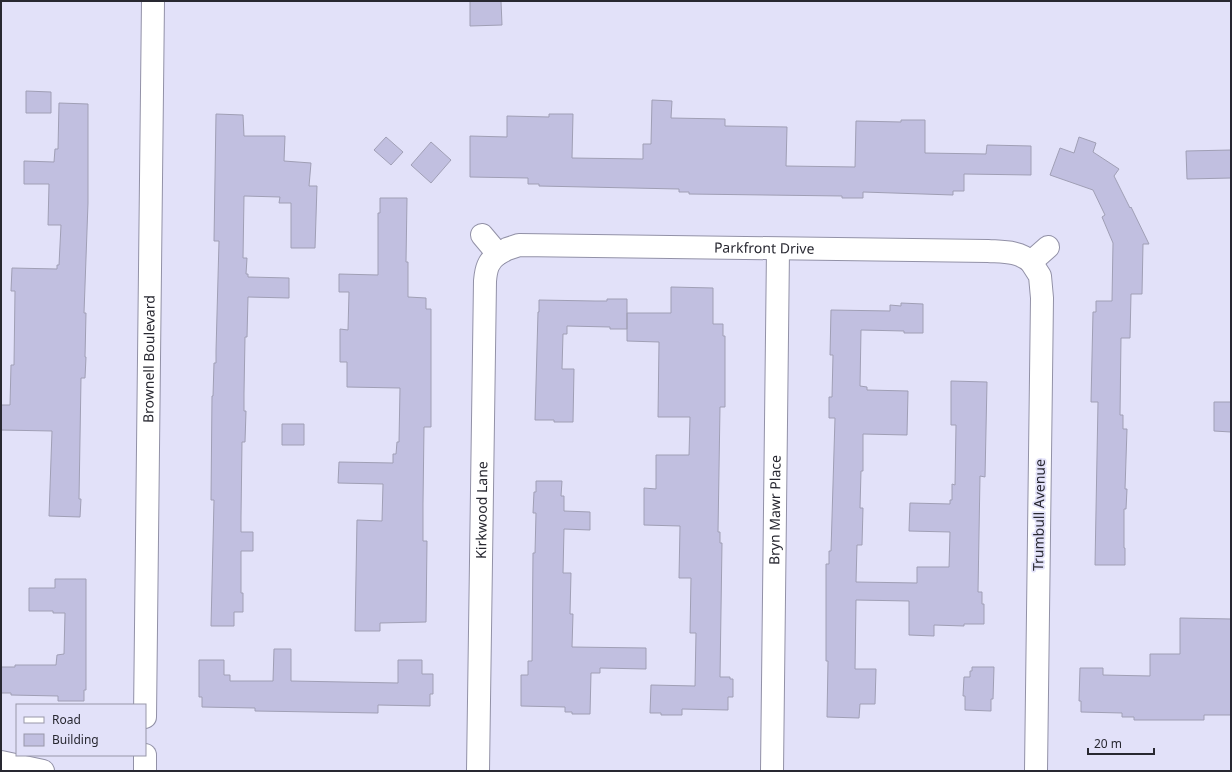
<svg xmlns="http://www.w3.org/2000/svg" width="1232" height="772" font-family="'Noto Sans',sans-serif">
<style>
.building{fill:#c1bfe0;stroke:#a09fb5}
.lines{fill:none;stroke-linecap:round;stroke-linejoin:round}
.street-casing{stroke:#9291a7;stroke-width:24}
.street{stroke:#fff;stroke-width:22}
.labels{text-anchor:middle;stroke-width:3.5;stroke-linejoin:round;paint-order:stroke}
.street-label{font-size:14px;fill:#282831;stroke:#e2e1f9}
</style>
<rect width="100%" height="100%" fill="#e2e1f9"/>
<!-- building -->
<path class="building" d="M 470,1 L 501,1 L 502,25 L 470,26 Z
M 26,91 L 51,92 L 51,113 L 26,113 Z
M 652,100 L 672,101 L 671,118 L 725,119 L 725,126 L 787,127 L 786,166 L 855,167 L 856,121 L 901,122 L 901,120 L 925,120 L 925,153 L 986,154 L 987,145 L 1031,146 L 1031,175 L 964,174 L 964,191 L 953,191 L 953,195 L 863,192 L 863,198 L 842,198 L 842,196 L 689,194 L 689,192 L 679,192 L 679,189 L 539,186 L 539,184 L 528,184 L 528,178 L 470,177 L 470,136 L 507,137 L 507,116 L 549,117 L 549,114 L 573,114 L 572,158 L 643,159 L 643,144 L 651,144 Z
M 59,103 L 88,104 L 88,203 L 84,313 L 86,313 L 85,357 L 86,357 L 85,378 L 81,378 L 79,499 L 81,499 L 80,517 L 49,516 L 52,431 L 1,430 L 1,405 L 10,405 L 11,365 L 14,365 L 15,291 L 11,291 L 12,268 L 57,269 L 57,265 L 59,265 L 61,225 L 48,225 L 49,184 L 24,184 L 24,161 L 54,162 L 55,149 L 58,149 Z
M 216,114 L 243,115 L 244,136 L 285,136 L 284,161 L 311,163 L 309,186 L 317,186 L 315,248 L 291,248 L 291,203 L 279,203 L 280,197 L 244,196 L 243,258 L 247,258 L 246,274 L 248,274 L 248,277 L 289,278 L 289,298 L 248,297 L 247,337 L 245,337 L 244,393 L 244,411 L 246,411 L 245,442 L 242,442 L 241,517 L 241,532 L 253,532 L 253,551 L 241,551 L 241,593 L 243,593 L 243,612 L 234,612 L 234,626 L 211,626 L 214,500 L 211,500 L 212,396 L 213,396 L 214,363 L 216,363 L 216,351 L 219,241 L 214,241 Z
M 386,137 L 403,152 L 391,165 L 374,150 Z
M 1079,137 L 1096,143 L 1093,152 L 1119,169 L 1114,176 L 1130,208 L 1131,207 L 1149,244 L 1143,244 L 1142,294 L 1131,294 L 1130,338 L 1121,338 L 1120,415 L 1123,415 L 1123,429 L 1127,429 L 1125,489 L 1127,489 L 1126,509 L 1124,509 L 1124,548 L 1125,548 L 1125,565 L 1095,565 L 1098,402 L 1091,402 L 1093,312 L 1096,312 L 1096,301 L 1112,301 L 1113,243 L 1102,217 L 1105,215 L 1093,190 L 1050,175 L 1060,148 L 1074,153 Z
M 431,142 L 451,160 L 431,183 L 411,165 Z
M 1231,150 L 1231,178 L 1187,179 L 1186,151 Z
M 380,198 L 407,198 L 406,262 L 408,262 L 408,297 L 426,298 L 426,309 L 431,309 L 431,427 L 424,427 L 423,503 L 423,541 L 427,541 L 426,622 L 380,623 L 380,631 L 355,631 L 357,520 L 382,521 L 383,484 L 338,483 L 339,462 L 393,463 L 393,454 L 396,454 L 397,442 L 399,442 L 400,388 L 347,387 L 347,362 L 340,362 L 340,329 L 348,330 L 349,292 L 339,292 L 339,274 L 378,275 L 378,213 L 380,213 Z
M 671,287 L 713,288 L 713,324 L 723,324 L 723,336 L 725,336 L 725,407 L 720,407 L 718,532 L 720,532 L 720,543 L 722,543 L 720,677 L 730,677 L 730,679 L 733,679 L 733,697 L 728,697 L 728,710 L 682,709 L 682,715 L 661,715 L 661,713 L 650,713 L 651,685 L 695,686 L 696,633 L 690,633 L 691,578 L 679,578 L 680,526 L 644,525 L 644,488 L 656,489 L 656,455 L 689,455 L 690,417 L 658,417 L 659,342 L 627,341 L 627,313 L 671,313 Z
M 607,299 L 627,299 L 627,329 L 610,329 L 610,327 L 567,326 L 567,334 L 563,334 L 562,369 L 574,369 L 573,422 L 554,422 L 554,420 L 535,420 L 538,312 L 539,312 L 539,300 L 595,301 L 607,301 Z
M 901,303 L 923,304 L 923,333 L 904,333 L 904,331 L 861,330 L 860,386 L 867,387 L 867,390 L 908,391 L 907,435 L 863,434 L 863,471 L 861,471 L 860,508 L 863,508 L 862,545 L 857,545 L 856,582 L 917,583 L 917,567 L 949,567 L 950,532 L 909,531 L 910,503 L 950,504 L 950,500 L 952,500 L 952,484 L 955,485 L 956,425 L 951,425 L 951,381 L 987,382 L 985,477 L 980,476 L 978,592 L 982,592 L 982,604 L 984,604 L 984,624 L 964,624 L 964,626 L 934,625 L 934,636 L 909,635 L 909,601 L 856,600 L 855,669 L 876,669 L 875,704 L 860,704 L 859,718 L 827,717 L 828,661 L 826,661 L 826,564 L 829,564 L 829,551 L 831,551 L 835,418 L 829,418 L 829,397 L 832,397 L 833,355 L 830,355 L 831,310 L 890,311 L 890,305 L 901,306 Z
M 1214,402 L 1231,402 L 1231,432 L 1214,431 Z
M 282,424 L 304,424 L 304,445 L 282,445 Z
M 536,481 L 562,481 L 561,496 L 564,496 L 564,511 L 590,512 L 590,530 L 564,529 L 563,573 L 571,573 L 570,614 L 573,614 L 572,647 L 646,648 L 646,669 L 600,668 L 600,673 L 591,673 L 590,714 L 572,714 L 572,712 L 565,712 L 565,707 L 521,706 L 521,675 L 528,675 L 528,661 L 532,661 L 533,553 L 535,553 L 536,513 L 533,513 L 534,492 L 536,492 Z
M 55,579 L 86,579 L 86,690 L 84,690 L 84,701 L 58,701 L 58,696 L 11,695 L 11,693 L 1,693 L 1,667 L 15,667 L 15,665 L 56,665 L 57,655 L 64,654 L 65,613 L 53,613 L 53,611 L 29,611 L 29,588 L 55,588 Z
M 1180,618 L 1231,619 L 1231,715 L 1204,715 L 1204,720 L 1134,720 L 1134,717 L 1122,717 L 1122,713 L 1081,712 L 1081,701 L 1079,701 L 1080,668 L 1103,668 L 1103,675 L 1150,676 L 1150,654 L 1180,654 Z
M 274,649 L 291,649 L 291,681 L 398,683 L 398,660 L 422,660 L 422,674 L 433,674 L 433,694 L 430,694 L 430,706 L 378,705 L 378,713 L 255,711 L 255,708 L 202,707 L 202,697 L 199,697 L 199,660 L 224,660 L 224,675 L 230,675 L 230,681 L 273,681 Z
M 972,667 L 994,667 L 993,699 L 991,699 L 991,711 L 965,710 L 965,696 L 963,696 L 964,677 L 970,677 L 970,671 L 972,671 Z"/>
<g class="lines">
<!-- street casing -->
<g class="street-casing">
<g id="street">
<path id="s1" d="M 482,235 L 498,254 L 507,249 L 519,245 L 988,251 C 1004,252 1019,251 1031,262 L 1048,247"/>
<path d="M 1031,262 L 1040,276 L 1042,298 L 1036,771"/>
<path id="s2" d="M 145,717 L 153,1"/>
<path d="M 145,755 L 145,771"/>
<path d="M 1,762 L 43,771"/>
<path id="s3" d="M 478,771 L 485,281 C 486,269 488,261 498,254"/>
<path id="s4" d="M 772,771 L 778,249"/>
</g>
</g>
<!-- street -->
<use href="#street" class="street"/>
</g>
<g class="labels">
<!-- street labels -->
<g class="street-label">
<text dy="5" stroke="none"><textPath href="#s1" startOffset="293">Parkfront Drive</textPath></text>
<text dy="5" stroke="none"><textPath href="#s2" startOffset="358">Brownell Boulevard</textPath></text>
<text dy="5" stroke="none"><textPath href="#s3" startOffset="261">Kirkwood Lane</textPath></text>
<text dy="5" stroke="none"><textPath href="#s4" startOffset="261">Bryn Mawr Place</textPath></text>
<text transform="translate(1039 515) rotate(-89)" y="5">Trumbull Avenue</text>
</g>
</g>
<!-- border -->
<rect width="1232" height="772" fill="none" stroke="#282831" stroke-width="4"/>
<!-- legend -->
<rect x="16" y="704" width="130" height="52" fill="#e2e1f9" stroke="#9897a9"/>
<rect x="24" y="717" width="20" height="6" fill="#ffffff" stroke="#9897a9"/>
<text x="52" y="724" font-size="12" fill="#282831">Road</text>
<rect x="24" y="734" width="20" height="12" fill="#c1bfe0" stroke="#9897a9"/>
<text x="52" y="744" font-size="12" fill="#282831">Building</text>
<!-- scale -->
<path d="M1088 748v6h66v-6" fill="none" stroke="#282831" stroke-width="2"/>
<text x="1094" y="748" font-size="12" fill="#282831" stroke="#e2e1f9" stroke-width="3" paint-order="stroke">20 m</text>
</svg>
